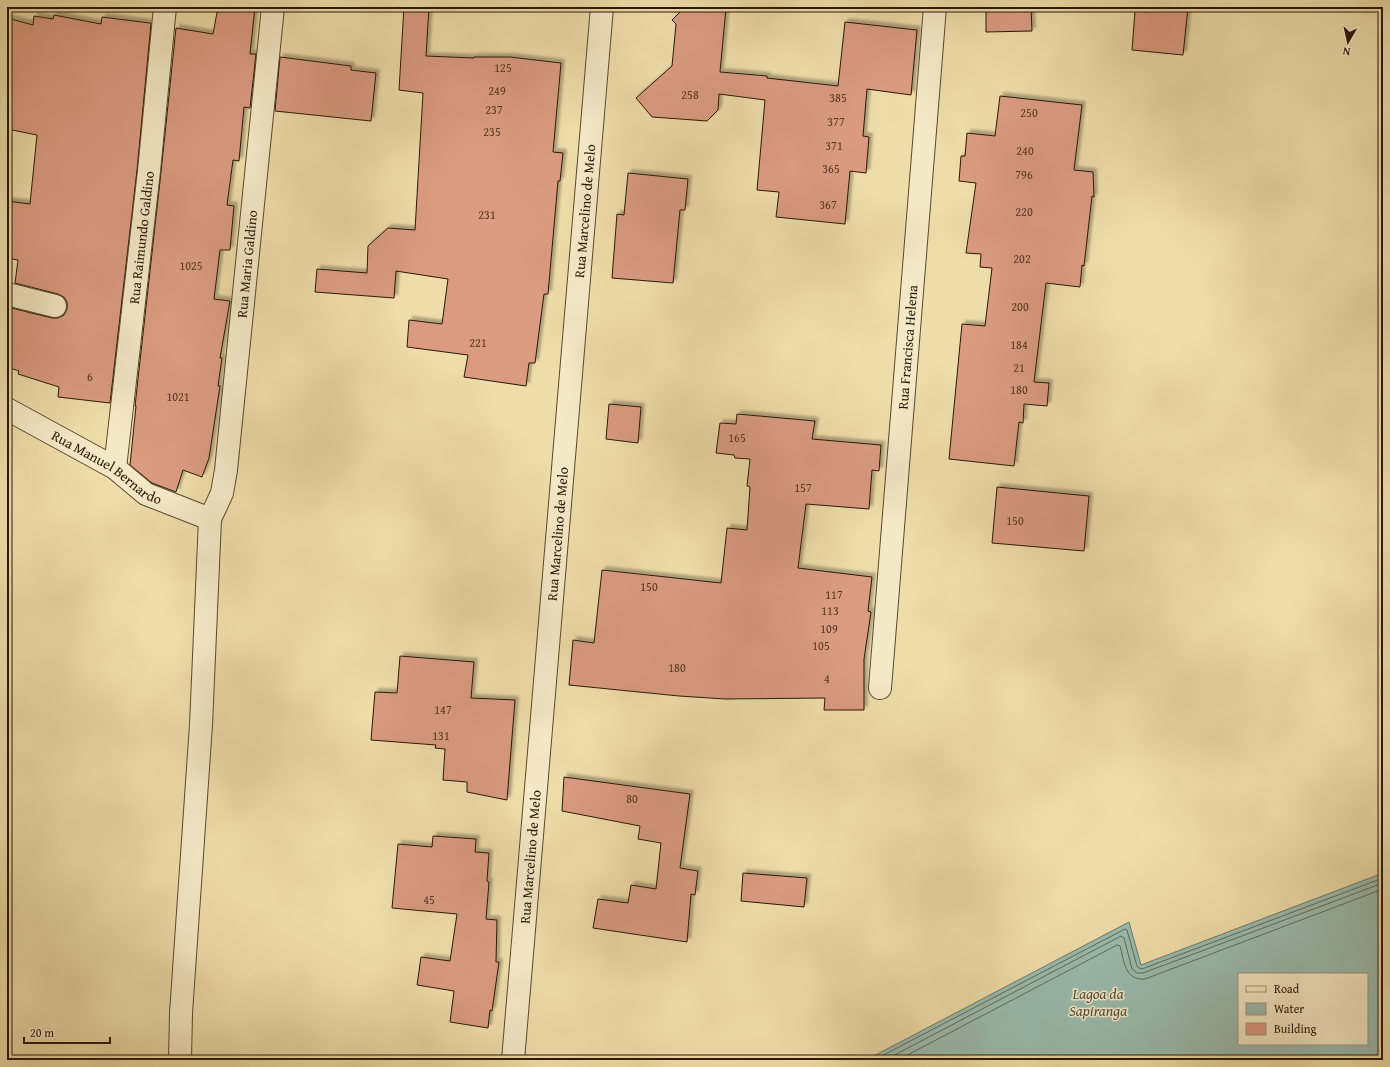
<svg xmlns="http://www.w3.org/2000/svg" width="1390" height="1067" font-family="'Gentium Book Plus',serif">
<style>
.water{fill:#9abbae;stroke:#6d796a;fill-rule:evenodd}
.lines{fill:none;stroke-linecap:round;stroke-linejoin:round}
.shore{stroke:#626959;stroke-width:1}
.building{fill:#da9b81;stroke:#291704;filter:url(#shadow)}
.minor-casing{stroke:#5a482d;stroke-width:24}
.minor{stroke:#f4e9c7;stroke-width:22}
.labels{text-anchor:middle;stroke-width:3;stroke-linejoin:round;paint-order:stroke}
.number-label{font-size:12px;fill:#553823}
.street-label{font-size:14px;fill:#291704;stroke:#f4e9c7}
.water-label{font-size:15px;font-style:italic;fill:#515040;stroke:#f4e9c7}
</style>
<defs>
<filter id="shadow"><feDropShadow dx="3.5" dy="-3.5" stdDeviation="1" flood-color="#0004"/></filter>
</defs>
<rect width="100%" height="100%" fill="#eedda9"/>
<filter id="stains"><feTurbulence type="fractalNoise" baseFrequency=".005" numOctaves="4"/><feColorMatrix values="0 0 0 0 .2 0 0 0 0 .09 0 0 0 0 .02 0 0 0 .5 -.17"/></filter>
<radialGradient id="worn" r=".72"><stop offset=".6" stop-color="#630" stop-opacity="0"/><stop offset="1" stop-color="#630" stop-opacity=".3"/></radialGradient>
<!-- water -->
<path class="water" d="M 1383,873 L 1383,1060 L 866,1060 L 1129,922 L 1141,965 ZM 1239,974 L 1367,974 L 1367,1044 L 1239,1044 Z"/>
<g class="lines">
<!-- shore -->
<path class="shore" d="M 874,1060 L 1125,929 L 1127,930 L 1137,966 L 1139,968 L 1142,969 L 1383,878
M 885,1060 L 1121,936 L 1124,938 L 1132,969 L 1137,973 L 1143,973 L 1383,883
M 898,1060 L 1117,945 L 1120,946 C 1124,961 1125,981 1145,979 L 1383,889"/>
</g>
<!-- building -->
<path class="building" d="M 218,7 L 255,7 L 250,54 L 256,54 L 250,108 L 244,107 L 239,161 L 233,160 L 227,205 L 234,206 L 230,250 L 220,250 L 214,299 L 230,301 L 220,358 L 222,358 L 218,386 L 220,386 L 209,458 L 202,477 L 183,470 L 176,492 L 152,483 L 130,465 L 136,406 L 135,406 L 161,172 L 176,28 L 213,34 Z
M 404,7 L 429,7 L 426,56 L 474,58 L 474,57 L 510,57 L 561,63 L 553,152 L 563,153 L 560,181 L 558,181 L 548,294 L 544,294 L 535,363 L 529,363 L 526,386 L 464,377 L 468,355 L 407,347 L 409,320 L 442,324 L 448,279 L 396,271 L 394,298 L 315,292 L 317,269 L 367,273 L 368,246 L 388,228 L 415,230 L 423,93 L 399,90 Z
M 685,7 L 726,8 L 720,72 L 767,76 L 767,78 L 838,86 L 845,22 L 917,30 L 911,95 L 867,89 L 863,136 L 869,137 L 866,173 L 850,171 L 845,224 L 776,217 L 779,192 L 757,190 L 765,100 L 719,94 L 718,110 L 707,121 L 652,117 L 636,98 L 672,66 L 676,24 L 672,20 Z
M 986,7 L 1031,7 L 1032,31 L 986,32 Z
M 1148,7 L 1188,7 L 1183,55 L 1132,50 L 1135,11 L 1148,12 Z
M 54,15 L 101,24 L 102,17 L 150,23 L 151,24 L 137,170 L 110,403 L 58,397 L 59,387 L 18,374 L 19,371 L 7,367 L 7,307 L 52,318 L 58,318 L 64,315 L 67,309 L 67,302 L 64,297 L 58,294 L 15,283 L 18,260 L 7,258 L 7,201 L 30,204 L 37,135 L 7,129 L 7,18 L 33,25 L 34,16 L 53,19 Z
M 280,57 L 351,66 L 351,70 L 376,73 L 371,121 L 275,111 Z
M 1000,96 L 1082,105 L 1074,170 L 1093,172 L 1094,197 L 1092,196 L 1084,266 L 1082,265 L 1080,287 L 1046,283 L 1034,382 L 1049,383 L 1047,406 L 1024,404 L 1023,423 L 1019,422 L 1014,466 L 949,459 L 962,324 L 985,326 L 992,268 L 980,267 L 981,254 L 966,253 L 976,183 L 959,181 L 961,156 L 965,156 L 967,133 L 995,136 Z
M 628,173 L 688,179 L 685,210 L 680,210 L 673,283 L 612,278 L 617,214 L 624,215 Z
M 609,404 L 641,407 L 638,443 L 606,439 Z
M 737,414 L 815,421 L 812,439 L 881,445 L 879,471 L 872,470 L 869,509 L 806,504 L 798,568 L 872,577 L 868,611 L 871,612 L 864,659 L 864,710 L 824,710 L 825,698 L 725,699 L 679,696 L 569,685 L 573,640 L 594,643 L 602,570 L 721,583 L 727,528 L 747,530 L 750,487 L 747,486 L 750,459 L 735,458 L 734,455 L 716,453 L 720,423 L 736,424 Z
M 997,487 L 1089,496 L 1084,551 L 992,543 Z
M 400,656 L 474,662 L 471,698 L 515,700 L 507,800 L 467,792 L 467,782 L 443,780 L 445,749 L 435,748 L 436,745 L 371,740 L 375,692 L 397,693 Z
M 564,777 L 690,794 L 680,868 L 698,871 L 695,895 L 691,894 L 687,942 L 593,928 L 598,899 L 628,903 L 631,885 L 656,889 L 661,843 L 638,839 L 640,826 L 562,811 Z
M 433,836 L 476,839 L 475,852 L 489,853 L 487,881 L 489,882 L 486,919 L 497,920 L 496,962 L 499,962 L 492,1011 L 490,1010 L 488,1028 L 450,1022 L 454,991 L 417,985 L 421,957 L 450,961 L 457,914 L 392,908 L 398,844 L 432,847 Z
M 743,873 L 807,878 L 804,907 L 741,901 Z"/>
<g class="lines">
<!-- minor casing -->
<g class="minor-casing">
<g id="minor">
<path d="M 7,294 L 55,306"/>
<path id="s1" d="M 7,409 L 115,468 L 146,494 L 210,519"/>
<path id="s2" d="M 115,468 L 149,171 L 165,7"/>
<path id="s3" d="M 880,688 L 935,7"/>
<path id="s4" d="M 180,1060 L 181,1013 L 201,725 L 210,519 L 222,493 L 226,470 L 273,7"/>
<path id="s5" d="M 513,1060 L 602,7"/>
</g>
</g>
<!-- minor -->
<use href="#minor" class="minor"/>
</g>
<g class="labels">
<!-- number labels -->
<g class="number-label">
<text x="503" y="72">125</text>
<text x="497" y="95">249</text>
<text x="690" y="99">258</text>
<text x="838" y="102">385</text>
<text x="494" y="114">237</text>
<text x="1029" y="117">250</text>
<text x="836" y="126">377</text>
<text x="492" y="136">235</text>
<text x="834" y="150">371</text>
<text x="1025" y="155">240</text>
<text x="831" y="173">365</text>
<text x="1024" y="179">796</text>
<text x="828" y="209">367</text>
<text x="1024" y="216">220</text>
<text x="487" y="219">231</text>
<text x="1022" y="263">202</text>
<text x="191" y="270">1025</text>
<text x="1020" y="311">200</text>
<text x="478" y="347">221</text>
<text x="1019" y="349">184</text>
<text x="1019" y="372">21</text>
<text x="90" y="381">6</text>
<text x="1019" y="394">180</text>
<text x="178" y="401">1021</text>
<text x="737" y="442">165</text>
<text x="803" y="492">157</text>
<text x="1015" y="525">150</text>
<text x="649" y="591">150</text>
<text x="834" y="599">117</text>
<text x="830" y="615">113</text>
<text x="829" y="633">109</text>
<text x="821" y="650">105</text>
<text x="677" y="672">180</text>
<text x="827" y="683">4</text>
<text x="443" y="714">147</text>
<text x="441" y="740">131</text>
<text x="632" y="803">80</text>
<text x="429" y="904">45</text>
</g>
<!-- street labels -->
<g class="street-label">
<text dy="5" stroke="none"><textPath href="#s5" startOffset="852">Rua Marcelino de Melo</textPath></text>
<text dy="5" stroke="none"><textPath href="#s2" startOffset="232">Rua Raimundo Galdino</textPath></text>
<text dy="5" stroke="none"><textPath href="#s4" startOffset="801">Rua Maria Galdino</textPath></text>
<text dy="5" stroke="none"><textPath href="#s3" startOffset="342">Rua Francisca Helena</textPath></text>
<text dy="5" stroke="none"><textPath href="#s1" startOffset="116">Rua Manuel Bernardo</textPath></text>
<text dy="5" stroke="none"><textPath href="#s5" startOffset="528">Rua Marcelino de Melo</textPath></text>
<text dy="5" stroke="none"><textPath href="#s5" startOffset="204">Rua Marcelino de Melo</textPath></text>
</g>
<!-- water labels -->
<g class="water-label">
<text x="1098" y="999">Lagoa da<tspan x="1098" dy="17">Sapiranga</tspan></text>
</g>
</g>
<!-- margin -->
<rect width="1390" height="1067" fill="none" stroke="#eedda9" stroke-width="24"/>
<rect x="8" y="8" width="1374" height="1051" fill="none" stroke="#291704" stroke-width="2"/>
<rect x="12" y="12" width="1366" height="1043" fill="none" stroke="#291704"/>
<!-- legend -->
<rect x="1238" y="973" width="130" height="72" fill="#f4e9c7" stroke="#a39579"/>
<rect x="1246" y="986" width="20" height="6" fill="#f4e9c7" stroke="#a39579"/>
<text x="1274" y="993" font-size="12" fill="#291704">Road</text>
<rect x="1246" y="1003" width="20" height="12" fill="#9abbae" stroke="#a39579"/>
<text x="1274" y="1013" font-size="12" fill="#291704">Water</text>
<rect x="1246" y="1023" width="20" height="12" fill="#da9b81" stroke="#a39579"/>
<text x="1274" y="1033" font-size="12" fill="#291704">Building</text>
<!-- north arrow -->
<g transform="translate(1348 42) rotate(189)" stroke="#f4e9c7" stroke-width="3" paint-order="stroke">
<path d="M0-3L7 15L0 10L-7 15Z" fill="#291704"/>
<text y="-6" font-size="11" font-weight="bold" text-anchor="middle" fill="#291704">N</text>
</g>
<!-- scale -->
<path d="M24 1037v6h86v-6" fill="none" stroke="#291704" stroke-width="2"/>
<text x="30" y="1037" font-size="12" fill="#291704" stroke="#f4e9c7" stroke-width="3" paint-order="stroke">20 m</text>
<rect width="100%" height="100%" filter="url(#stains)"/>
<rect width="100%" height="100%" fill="url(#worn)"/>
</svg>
